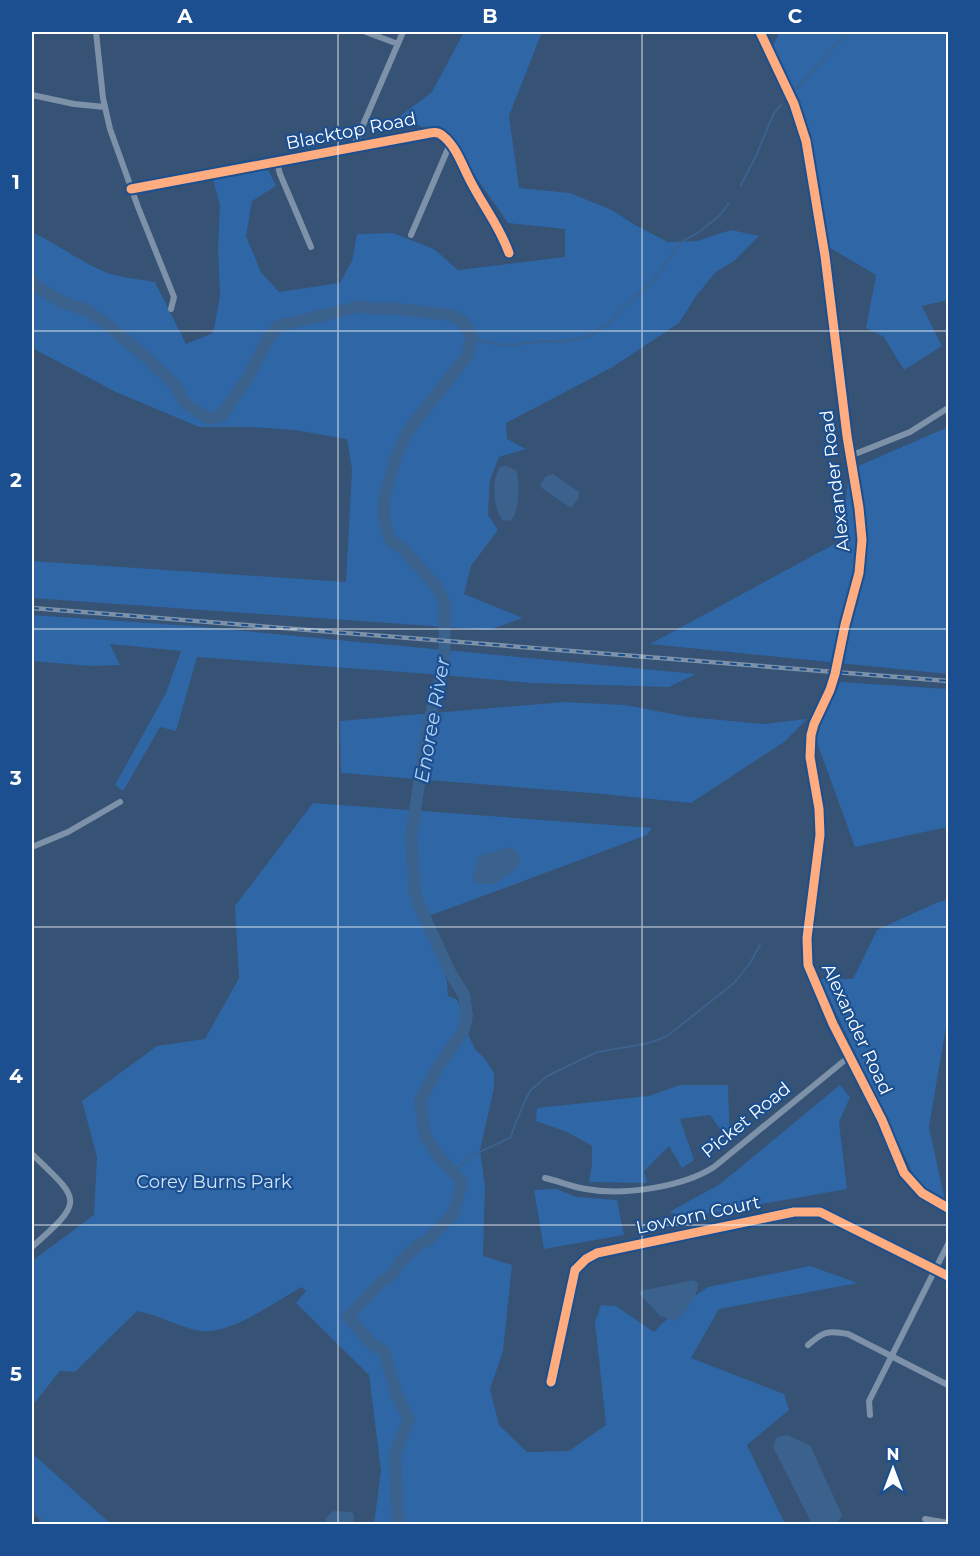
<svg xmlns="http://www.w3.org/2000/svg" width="980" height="1556" font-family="Montserrat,sans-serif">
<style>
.green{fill:#2f66a5}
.water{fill:#3b618d}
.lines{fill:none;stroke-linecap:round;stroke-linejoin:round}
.stream{stroke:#3b618d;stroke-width:2}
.river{stroke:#3b618d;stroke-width:12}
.minor{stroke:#7d92a8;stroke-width:6}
.rail-casing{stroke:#7e92a7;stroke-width:4.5}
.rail{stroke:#1b4f8f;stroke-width:2;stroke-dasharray:7;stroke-linecap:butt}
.cycleway-casing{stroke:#1b4f8f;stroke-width:13}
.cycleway{stroke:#ffac80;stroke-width:9}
.grid{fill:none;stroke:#fff;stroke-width:1.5;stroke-opacity:0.55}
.labels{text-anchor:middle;stroke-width:4.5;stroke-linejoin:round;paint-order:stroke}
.street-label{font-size:18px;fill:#fff;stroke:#1b4f8f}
.park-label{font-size:18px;fill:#cfe3fa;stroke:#1b4f8f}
.water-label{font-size:20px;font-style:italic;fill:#b5d3f5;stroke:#1b4f8f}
.neatline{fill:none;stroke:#fff;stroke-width:2}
.grid-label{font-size:20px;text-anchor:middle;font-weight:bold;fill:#fff}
</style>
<rect width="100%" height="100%" fill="#365274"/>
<!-- green -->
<path class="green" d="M 464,32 L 542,32 L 509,116 L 519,188 L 570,193 L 612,210 L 635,225 L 668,242 L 697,241 L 731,230 L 759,236 L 734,261 L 716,272 L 696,296 L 679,323 L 611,368 L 506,423 L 507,439 L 526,449 L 499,457 L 490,480 L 488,515 L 498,530 L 471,566 L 464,594 L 523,618 L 489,630 L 32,598 L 32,561 L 346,582 L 352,469 L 347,439 L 294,430 L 249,427 L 199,427 L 116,392 L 32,348 L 32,232 C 58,244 81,263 108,273 C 122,278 140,279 155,282 L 186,344 L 213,333 L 220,296 L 218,248 L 220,205 L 212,176 L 265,163 L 276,186 L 252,201 L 246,236 L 261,272 L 279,292 L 340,283 L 352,261 L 357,234 L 393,233 L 434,249 L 458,270 L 565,257 L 565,229 L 508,223 L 447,136 L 431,131 L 399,117 L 432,92 Z
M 780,32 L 948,32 L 948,300 L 922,306 L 942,346 L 904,370 L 884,337 L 866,328 L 876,275 L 820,242 L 820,187 L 793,88 L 773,45 Z
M 948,427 L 948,674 L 650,644 L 842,540 L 849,470 Z
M 32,615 L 192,626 L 696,674 L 669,687 L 532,683 L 430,674 L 197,657 L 176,731 L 160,727 L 123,791 L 115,785 L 166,693 L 181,651 L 110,644 L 120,665 L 91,666 L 32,661 Z
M 840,682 L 948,689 L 948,829 L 943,828 L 855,847 L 815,737 Z
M 564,702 L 625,705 L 688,717 L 764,724 L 807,719 L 784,742 L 691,803 L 603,794 L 341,773 L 340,721 Z
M 313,803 L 652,828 L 647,835 L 429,916 L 447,982 L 448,996 L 456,999 L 465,1015 L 468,1034 L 475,1049 L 485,1059 L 494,1073 L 494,1088 L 480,1150 L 485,1186 L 483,1256 L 512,1265 L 503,1351 L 490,1389 L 499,1425 L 527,1452 L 569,1451 L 606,1425 L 595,1322 L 601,1305 L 616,1306 L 654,1332 L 680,1306 L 708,1287 L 810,1266 L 858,1283 L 719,1309 L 691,1358 L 784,1394 L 789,1410 L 747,1445 L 785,1524 L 374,1524 L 381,1471 L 369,1375 L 296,1303 L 306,1291 L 302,1287 C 274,1302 228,1338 195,1330 C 175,1325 158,1315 137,1311 L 75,1372 L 60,1371 L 32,1406 L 32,1261 L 94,1215 L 97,1157 L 82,1101 L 157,1046 L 205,1039 L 239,978 L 235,906 Z
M 948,900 L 948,1015 L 929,1127 L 947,1210 L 917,1182 L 820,979 L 853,979 L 877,930 L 938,902 Z
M 680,1085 L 728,1085 L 730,1143 L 710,1115 L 680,1119 L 694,1160 L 682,1168 L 669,1146 L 644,1171 L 647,1183 L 589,1182 L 592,1164 L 592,1146 L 567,1132 L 536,1121 L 537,1108 L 649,1096 Z
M 840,1085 L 850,1097 L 839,1122 L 847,1189 L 688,1217 L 669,1212 L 720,1184 Z
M 557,1189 L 576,1197 L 617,1200 L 624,1235 L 544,1249 L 534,1190 Z
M 32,1433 L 34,1455 L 111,1524 L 41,1524 L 32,1507 Z"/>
<!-- water -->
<path class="water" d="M 506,466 L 516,470 C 520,481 520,513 510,521 L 502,520 C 493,506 491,482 500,467 Z
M 553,474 L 579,492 L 579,498 L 571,508 L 543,489 L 540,485 L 546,476 Z
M 509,847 C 536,860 507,875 495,884 L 480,884 L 475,881 L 473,874 L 479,856 Z
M 694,1280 L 698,1283 C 700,1293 684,1316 675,1321 L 660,1316 L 639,1293 L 640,1291 Z
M 787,1435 L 810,1445 L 842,1515 L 839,1521 L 831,1524 L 812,1524 L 773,1447 L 777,1437 Z
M 334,1511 L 352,1512 L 354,1515 L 353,1524 L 328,1524 L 325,1520 L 329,1514 Z"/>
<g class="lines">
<!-- stream -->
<path class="stream" d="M 796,89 L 848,32
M 741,185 L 755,158 L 774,113 L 781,105
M 472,337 L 487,343 L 511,345 L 544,341 L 559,342 L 584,338 L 592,334 L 607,325 L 622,308 L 653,281 L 681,242 L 699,232 L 719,216 L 729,203
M 453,1172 L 471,1156 L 510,1138 L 523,1105 L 530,1091 L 547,1076 L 597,1052 L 645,1044 L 666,1037 L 734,983 L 750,963 L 760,945
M 32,1513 L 48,1524"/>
<!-- river -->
<path class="river" d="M 32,281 L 37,287 L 64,303 L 87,310 L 105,323 L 148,359 L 176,386 L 185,403 L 198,412 L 211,419 L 222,415 L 233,399 L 247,379 L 268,339 L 278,326 L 362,306 L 374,309 L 388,308 L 452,315 L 463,322 L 472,337 L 467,356 L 408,431 L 396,457 L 384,499 L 384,520 L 390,540 L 404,550 L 437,587 L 445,603 L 444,664 L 428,725 L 411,837 L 415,893 L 419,905 L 451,974 L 464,995 L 467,1015 L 464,1030 L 438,1067 L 420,1101 L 425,1135 L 439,1157 L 462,1182 L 454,1213 L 427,1241 L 418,1245 L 400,1262 L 393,1274 L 381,1282 L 348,1317 L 373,1345 L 384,1351 L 397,1396 L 409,1419 L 395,1455 L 398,1524"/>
<!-- minor -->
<path class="minor" d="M 96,32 L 103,98 L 110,129 L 138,207 L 174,297 L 171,309
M 366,32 L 398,44
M 760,32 L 794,104 L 806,141 L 825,256 L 847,436 L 859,508 L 862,540 L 859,573 L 845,625 L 835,674 L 830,690 L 814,724 L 811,735 L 810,757 L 819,809 L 820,835 L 807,938 L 808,965 L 833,1024 L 882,1120 L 904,1173 L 922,1193 L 948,1208
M 32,95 L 74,104 L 105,107
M 353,148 L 403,32
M 277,162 L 280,174 L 311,247
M 131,189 L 430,133 C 435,132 439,132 443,136 C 457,147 463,168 472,184 C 485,209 499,225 509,253
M 411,235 L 450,144
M 850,456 L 910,432 L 948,408
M 32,847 L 68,832 L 120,802
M 32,1154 C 81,1201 85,1200 32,1247
M 545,1178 C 559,1181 572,1187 586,1189 C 623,1196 683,1187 714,1167 L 850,1056
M 808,1345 C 823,1332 827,1330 848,1334 L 948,1385
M 551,1382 L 575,1270 L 586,1259 L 597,1253 L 794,1212 L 820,1212 L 948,1276
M 870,1415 L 869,1401 L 948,1244
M 925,1519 L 948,1523"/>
<!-- rail casing -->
<g class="rail-casing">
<path id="rail" d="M 32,608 L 948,681"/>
</g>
<!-- rail -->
<use href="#rail" class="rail"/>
<!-- cycleway casing -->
<g class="cycleway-casing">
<path id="cycleway" d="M 760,32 L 794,104 L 806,141 L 825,256 L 847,436 L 859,508 L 862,540 L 859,573 L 845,625 L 835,674 L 830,690 L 814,724 L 811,735 L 810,757 L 819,809 L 820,835 L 807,938 L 808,965 L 833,1024 L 882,1120 L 904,1173 L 922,1193 L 948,1208
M 131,189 L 430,133 C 435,132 439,132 443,136 C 457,147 463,168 472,184 C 485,209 499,225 509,253
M 551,1382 L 575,1270 L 586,1259 L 597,1253 L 794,1212 L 820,1212 L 948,1276"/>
</g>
<!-- cycleway -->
<use href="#cycleway" class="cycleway"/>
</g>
<!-- grid -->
<path class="grid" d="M 338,32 L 338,1524M 642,32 L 642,1524M 32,331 L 948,331M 32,629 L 948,629M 32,927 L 948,927M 32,1225 L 948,1225"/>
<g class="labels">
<!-- street labels -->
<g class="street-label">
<text transform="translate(351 131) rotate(-11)" y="6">Blacktop Road</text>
<text transform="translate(835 481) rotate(-97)" y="6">Alexander Road</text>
<text transform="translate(857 1029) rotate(65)" y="6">Alexander Road</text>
<text transform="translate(746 1120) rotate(-39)" y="6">Picket Road</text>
<text transform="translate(698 1215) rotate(-12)" y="6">Lovvorn Court</text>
</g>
<!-- park labels -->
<g class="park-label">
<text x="214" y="1188">Corey Burns Park</text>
</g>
<!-- water labels -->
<g class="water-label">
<text transform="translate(432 720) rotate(-80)" y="7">Enoree River</text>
</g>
</g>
<!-- border -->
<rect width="980" height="1556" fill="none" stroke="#1b4f8f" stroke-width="66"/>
<!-- north arrow -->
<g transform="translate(893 1469)" stroke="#1b4f8f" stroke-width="4.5" paint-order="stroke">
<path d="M0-4.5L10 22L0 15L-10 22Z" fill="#ffffff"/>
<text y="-9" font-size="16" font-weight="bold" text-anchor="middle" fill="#ffffff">N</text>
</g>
<rect x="33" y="33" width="914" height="1490" class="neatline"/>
<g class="grid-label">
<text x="185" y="23">A</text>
<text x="490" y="23">B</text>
<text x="795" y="23">C</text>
<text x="16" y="189">1</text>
<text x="16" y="487">2</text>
<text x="16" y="785">3</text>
<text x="16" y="1083">4</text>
<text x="16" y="1381">5</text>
</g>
</svg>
